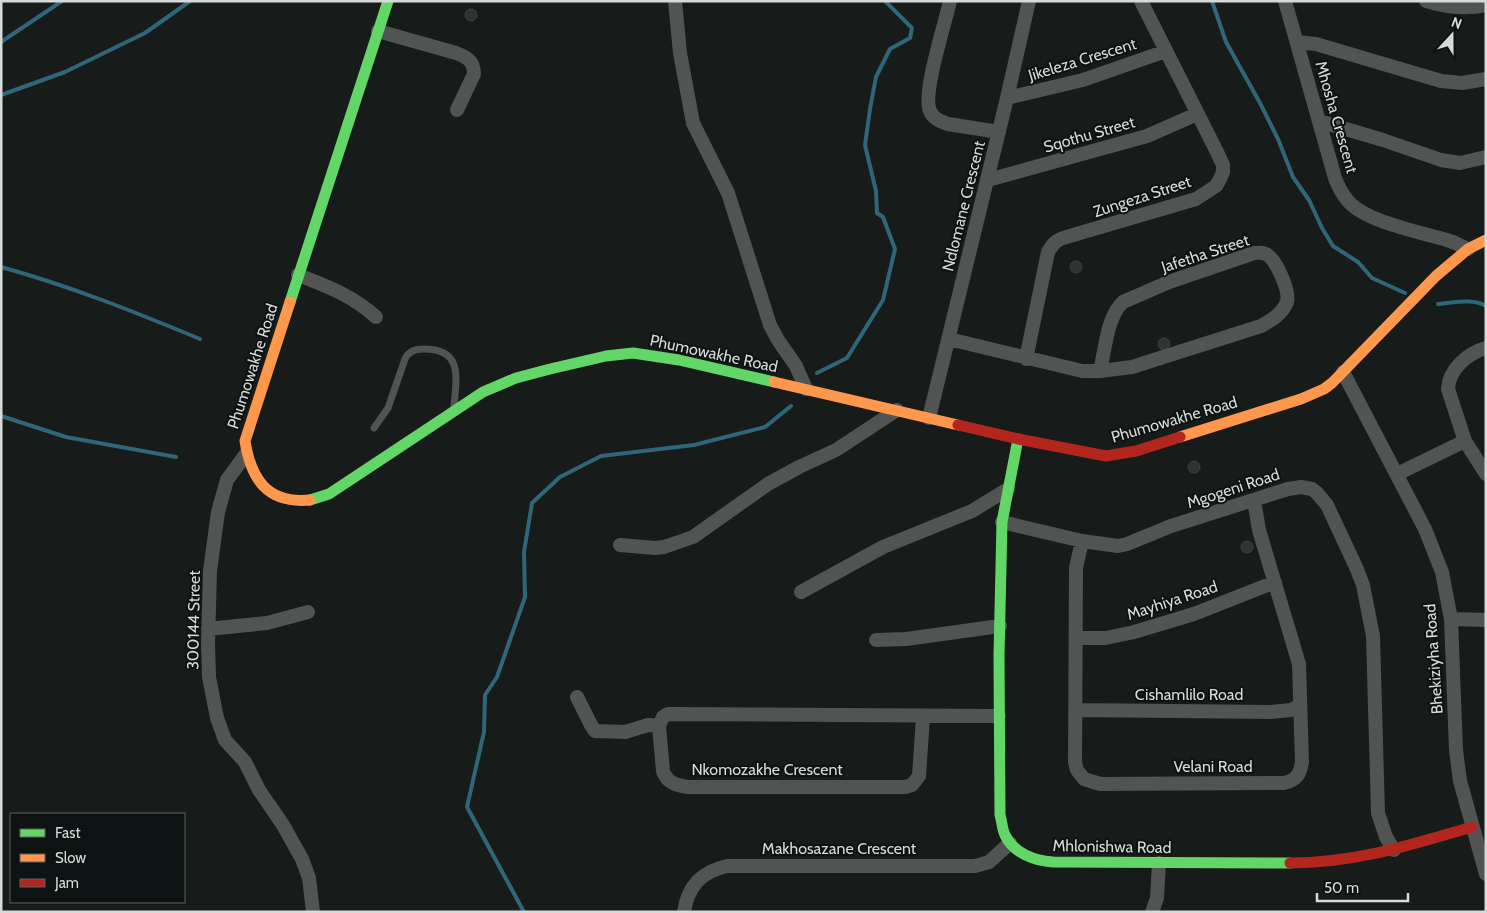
<svg xmlns="http://www.w3.org/2000/svg" width="1487" height="913" font-family="Cabin,sans-serif">
<style>
.lines{fill:none;stroke-linecap:round;stroke-linejoin:round}
.stream{stroke:#2f667a;stroke-width:4}
.building{fill:#313333;stroke:#3f4242}
.lane{stroke:#525353;stroke-width:7}
.street{stroke:#525353;stroke-width:14}
.fast{stroke:#63d668;stroke-width:11}
.slow{stroke:#ff974d;stroke-width:11}
.jam{stroke:#b3261e;stroke-width:11}
.labels{text-anchor:middle;stroke-width:4;stroke-linejoin:round;paint-order:stroke}
.street-label{font-size:16px;fill:#d6dad9;stroke:#0d1312}
</style>
<rect width="100%" height="100%" fill="#171b1a"/>
<g class="lines">
<!-- stream -->
<path class="stream" d="M 1212,1 L 1226,42 L 1260,103 L 1278,139 L 1293,177 L 1309,200 L 1322,228 L 1333,246 L 1358,262 L 1372,278 L 1405,293
M 1,42 L 62,1
M 1,95 L 65,72 L 145,33 L 190,1
M 1,267 C 70,286 135,312 200,339
M 1438,304 C 1452,303 1473,298 1486,306
M 817,373 L 847,358 L 883,300 L 895,249 L 883,217 L 877,213 L 876,191 L 865,145 L 870,109 L 876,77 L 890,49 L 910,38 L 912,28 L 885,1
M 1,416 L 66,437 L 176,457
M 524,912 L 467,807 L 484,732 L 485,695 L 497,677 L 525,597 L 524,552 L 532,503 L 560,477 L 601,456 L 694,445 L 765,427 L 791,406"/>
</g>
<!-- building -->
<path class="building" d="M465 15a6 6 0 1 1 12 0a6 6 0 1 1-12 0Z
M1070 267a6 6 0 1 1 12 0a6 6 0 1 1-12 0Z
M1158 344a6 6 0 1 1 12 0a6 6 0 1 1-12 0Z
M1188 467a6 6 0 1 1 12 0a6 6 0 1 1-12 0Z
M1241 547a6 6 0 1 1 12 0a6 6 0 1 1-12 0Z"/>
<g class="lines">
<!-- lane -->
<path class="lane" d="M 374,428 L 388,408 L 405,359 C 409,351 415,349 424,349 C 464,349 456,379 454,407"/>
<!-- street -->
<path class="street" d="M 675,1 L 680,53 L 693,123 L 728,193 L 770,325 L 778,340 L 796,366 L 806,389
M 950,1 C 945,24 922,94 930,111 C 933,119 941,122 948,124 L 999,132
M 1285,1 L 1335,178 C 1338,186 1342,194 1348,201 C 1366,222 1420,232 1447,240 C 1454,242 1461,246 1468,249
M 1426,1 C 1446,7 1465,10 1486,5
M 378,31 L 456,53 C 467,57 474,61 474,74 L 457,110
M 1297,42 L 1316,44 L 1441,81 L 1462,83 L 1486,79
M 1007,98 L 1083,80 L 1166,51
M 1319,121 L 1383,140 L 1441,160 L 1460,163 L 1486,157
M 988,180 L 1147,136 L 1197,114
M 298,275 C 327,286 353,296 376,317
M 949,339 L 1082,371 L 1100,371 L 1132,367 L 1261,326 C 1272,320 1282,314 1287,302 C 1290,291 1276,259 1266,254 C 1262,252 1258,253 1254,253 L 1169,282 L 1123,302 C 1107,316 1105,351 1100,371
M 1486,348 C 1468,353 1449,369 1448,389 L 1465,441 L 1486,474
M 1026,359 L 1048,252 C 1052,245 1055,241 1063,238 L 1196,199 L 1216,186 L 1220,179 L 1223,172 L 1223,165 L 1217,152 L 1141,1
M 1343,372 L 1425,529 L 1442,572 L 1451,619 L 1456,750 L 1460,781 L 1486,874
M 929,418 L 1007,98 L 1029,1
M 246,454 L 227,480 L 218,512 L 210,571 L 208,643 L 209,677 L 217,718 L 225,740 L 245,762 L 259,790 L 283,825 L 302,859 L 309,878 L 313,912
M 1397,474 L 1465,441
M 1002,522 L 1082,541 L 1118,546 L 1127,544 L 1171,526 L 1288,489 L 1301,487 L 1312,489 L 1317,493 L 1327,505 L 1356,567 L 1363,585 L 1373,636 L 1378,813 L 1386,837 L 1394,850
M 1082,541 L 1076,568 L 1075,762 L 1077,770 L 1084,779 L 1100,784 L 1284,783 C 1297,780 1300,774 1302,762 L 1299,664 L 1259,530 L 1254,500
M 620,545 L 655,548 L 664,547 L 693,537 L 768,484 L 799,467 L 836,450 L 897,410
M 801,592 L 883,547 L 972,511 L 1008,489
M 1451,619 L 1486,620
M 208,629 L 267,623 L 308,612
M 1076,638 L 1106,638 L 1134,632 L 1194,614 L 1275,582
M 876,640 L 906,639 L 1000,626
M 577,697 L 591,725 L 595,731 L 625,732 L 648,725 L 659,726
M 1076,710 L 1270,712 L 1291,710 L 1300,705
M 923,717 L 919,776 L 912,785 L 905,787 L 688,787 C 676,785 667,783 663,771 L 659,726 L 663,717 L 668,714 L 999,716
M 684,912 C 688,886 701,872 727,866 L 975,866 L 989,862 L 1010,843
M 1152,912 L 1157,898 L 1159,863"/>
<!-- fast -->
<path class="fast" d="M 290,302 L 388,1
M 1018,439 L 1002,522 L 999,655 L 1000,815 C 1002,821 1002,829 1005,835 C 1013,853 1035,861 1053,862 L 1290,863
M 310,500 L 329,494 L 483,392 L 516,378 L 550,369 L 606,356 L 633,353 L 679,360 L 774,382"/>
<!-- slow -->
<path class="slow" d="M 290,302 L 245,441 C 251,479 267,504 310,500
M 774,382 L 958,425
M 1180,437 L 1301,399 L 1324,389 L 1332,383 L 1436,276 L 1468,249 L 1486,240"/>
<!-- jam -->
<path class="jam" d="M 958,425 L 1018,439 L 1106,456 L 1136,451 L 1180,437
M 1290,863 C 1356,863 1410,845 1472,827"/>
</g>
<g class="labels">
<!-- street labels -->
<g class="street-label">
<text transform="translate(1082 59) rotate(-17)" y="6">Jikeleza Crescent</text>
<text transform="translate(1337 117) rotate(74)" y="6">Mhosha Crescent</text>
<text transform="translate(1089 134) rotate(-16)" y="6">Sqothu Street</text>
<text transform="translate(1142 196) rotate(-18)" y="6">Zungeza Street</text>
<text transform="translate(963 206) rotate(-76)" y="6">Ndlomane Crescent</text>
<text transform="translate(1205 253) rotate(-18)" y="6">Jafetha Street</text>
<text transform="translate(714 353) rotate(12)" y="6">Phumowakhe Road</text>
<text transform="translate(252 366) rotate(-72)" y="6">Phumowakhe Road</text>
<text transform="translate(1174 419) rotate(-16)" y="6">Phumowakhe Road</text>
<text transform="translate(1233 488) rotate(-18)" y="6">Mgogeni Road</text>
<text transform="translate(1172 600) rotate(-18)" y="6">Mayhiya Road</text>
<text transform="translate(193 620) rotate(-89)" y="6">300144 Street</text>
<text transform="translate(1433 659) rotate(-94)" y="6">Bhekiziyha Road</text>
<text x="1189" y="700">Cishamlilo Road</text>
<text x="1213" y="772">Velani Road</text>
<text x="767" y="775">Nkomozakhe Crescent</text>
<text transform="translate(1112 846) rotate(1)" y="6">Mhlonishwa Road</text>
<text x="839" y="854">Makhosazane Crescent</text>
</g>
</g>
<!-- border -->
<rect width="1487" height="913" fill="none" stroke="#d6dad9" stroke-width="5"/>
<!-- legend -->
<rect x="10" y="813" width="175" height="90" fill="#0d1312" stroke="#5d6362"/>
<rect x="20" y="829" width="25" height="8" fill="#63d668" stroke="#5d6362"/>
<text x="55" y="838" font-size="15" fill="#d6dad9">Fast</text>
<rect x="20" y="854" width="25" height="8" fill="#ff974d" stroke="#5d6362"/>
<text x="55" y="863" font-size="15" fill="#d6dad9">Slow</text>
<rect x="20" y="879" width="25" height="8" fill="#b3261e" stroke="#5d6362"/>
<text x="55" y="888" font-size="15" fill="#d6dad9">Jam</text>
<!-- north arrow -->
<g transform="translate(1452 35) rotate(21)" stroke="#0d1312" stroke-width="4" paint-order="stroke">
<path d="M0-4L9 19L0 12L-9 19Z" fill="#d6dad9"/>
<text y="-8" font-size="14" font-weight="bold" text-anchor="middle" fill="#d6dad9">N</text>
</g>
<!-- scale -->
<path d="M1317 893v8h91v-8" fill="none" stroke="#d6dad9" stroke-width="2.5"/>
<text x="1324" y="893" font-size="15" fill="#d6dad9" stroke="#0d1312" stroke-width="4" paint-order="stroke">50 m</text>
</svg>
